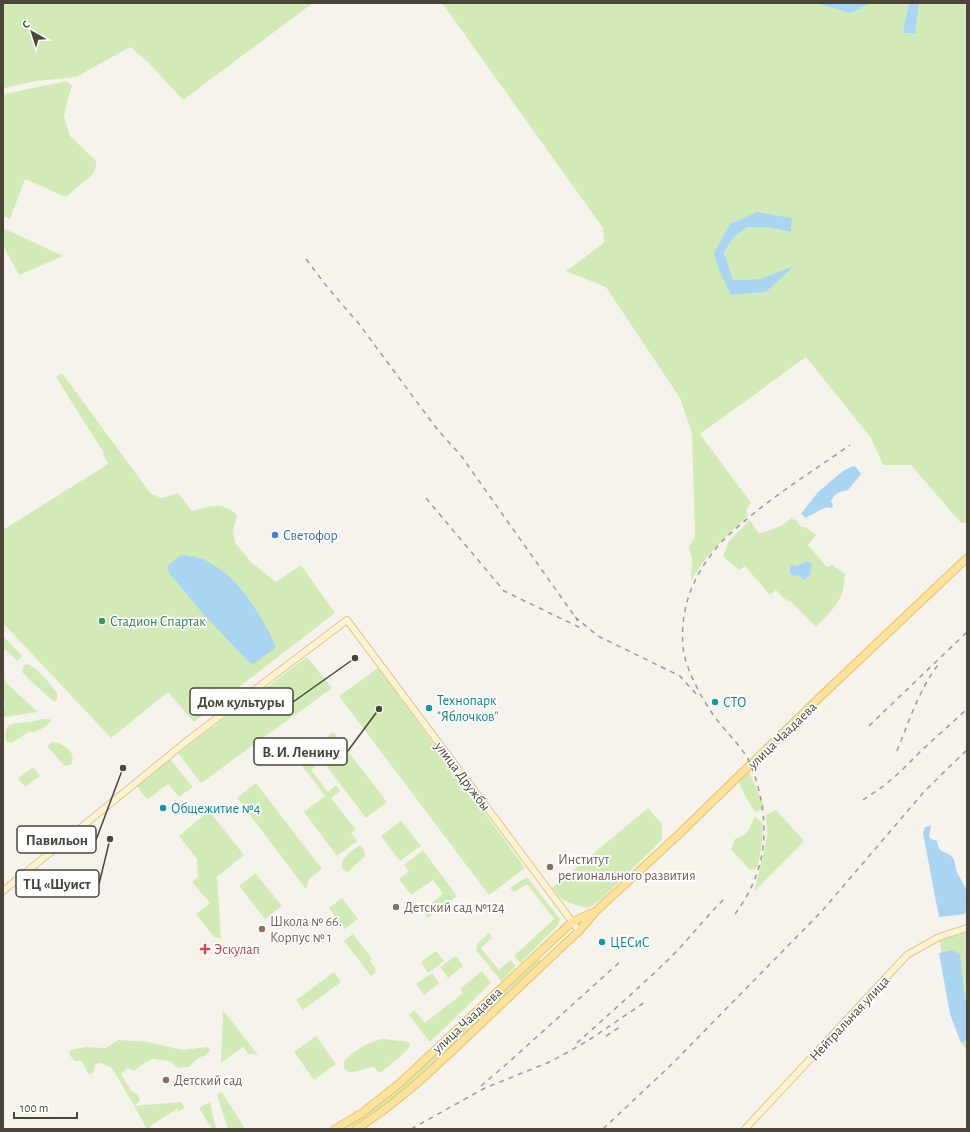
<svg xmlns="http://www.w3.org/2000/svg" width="970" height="1132" font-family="'Alegreya Sans',sans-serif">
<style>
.green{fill:#d2eab5;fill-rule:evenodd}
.water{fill:#a9d4f2}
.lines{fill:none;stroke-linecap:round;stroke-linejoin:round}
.secondary-casing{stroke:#d6c79b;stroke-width:8}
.primary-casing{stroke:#e6c16a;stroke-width:9}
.secondary{stroke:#fff3cd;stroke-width:6}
.primary{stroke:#ffe39c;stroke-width:7}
.rail{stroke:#9a9a9a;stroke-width:1.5;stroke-dasharray:5 5;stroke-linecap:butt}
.shop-dot{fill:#3f7fe0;stroke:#fff;stroke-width:1.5}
.leisure-dot{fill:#2e9e5b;stroke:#fff;stroke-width:1.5}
.culture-dot{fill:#0f9aa8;stroke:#fff;stroke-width:1.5}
.education-dot{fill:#8d6e63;stroke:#fff;stroke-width:1.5}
.health-dot{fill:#e0444e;stroke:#fff;stroke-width:1.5}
.labels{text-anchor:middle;stroke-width:3.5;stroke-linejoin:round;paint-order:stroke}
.shop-label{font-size:14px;fill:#366cbe;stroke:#fff;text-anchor:start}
.leisure-label{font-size:14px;fill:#27864d;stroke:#fff;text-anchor:start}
.culture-label{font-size:14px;fill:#0d838f;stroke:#fff;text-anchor:start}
.street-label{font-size:14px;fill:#4b4439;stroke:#fff}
.education-label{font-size:14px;fill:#785e54;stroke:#fff;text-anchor:start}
.health-label{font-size:14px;fill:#be3a42;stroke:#fff;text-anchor:start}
.leader{fill:none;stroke:#4b4439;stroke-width:1.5}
.callout-dot{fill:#4b4439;stroke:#fff;stroke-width:1.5}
.callout{fill:#fff;stroke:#4b4439;stroke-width:1.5}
.callout-label{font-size:15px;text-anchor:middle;font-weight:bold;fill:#4b4439}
</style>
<rect width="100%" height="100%" fill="#f6f3ec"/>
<!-- green -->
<path class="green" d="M 3,3 L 313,3 L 183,100 L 147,61 L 130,47 L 76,77 L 36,81 L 4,88 L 3,83 Z
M 442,3 L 815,3 L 850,13 L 871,3 L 909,3 L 904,26 L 905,33 L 914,33 L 919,3 L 967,3 L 967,522 L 961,523 L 911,465 L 883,465 L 871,438 L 806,357 L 700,434 L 751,503 L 746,510 L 748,516 C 726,536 705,555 691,581 L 692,560 L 689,547 L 695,536 L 692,433 L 680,398 L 606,287 L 566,271 L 604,243 L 603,228 ZM 757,212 L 792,218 L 791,232 L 767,227 L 747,227 L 734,237 L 724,254 L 733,280 L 760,279 L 793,267 L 766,292 L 731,295 L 714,253 Z
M 67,81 L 72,86 L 67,101 L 64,117 L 70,136 L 96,161 L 96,167 L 93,174 L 66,197 L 25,179 L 10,219 L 3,216 L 3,98 L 5,94 Z
M 3,228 L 63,256 L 19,275 L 3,245 Z
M 62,373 L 151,494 L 162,498 L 178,493 L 192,511 C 208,507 225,500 237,516 L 233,530 L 235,543 L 252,563 L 276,582 L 301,565 L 335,613 L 194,722 L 168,692 L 111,738 L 3,623 L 3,530 L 108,464 L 103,454 L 104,453 L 56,377 Z
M 791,518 L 797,521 L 801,527 L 805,527 L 816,535 L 808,545 L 827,567 L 832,565 L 845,574 C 844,580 844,588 842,593 C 838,606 825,617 816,627 L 790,601 L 786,600 L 776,590 L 770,595 L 745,566 L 739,570 L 723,556 L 729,541 L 750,520 L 758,533 C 769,531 784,527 791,518 ZM 806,561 L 811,564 L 810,576 L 796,575 L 796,566 Z
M 3,636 L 22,656 L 18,661 L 3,648 Z
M 307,657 L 332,688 L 201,783 L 178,753 Z
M 26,664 C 36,665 51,685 57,693 L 57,699 L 54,702 L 34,684 L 22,672 L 23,667 Z
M 378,668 L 525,868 L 489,895 L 339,696 Z
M 3,669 L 4,670 L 5,682 L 38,712 L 3,717 L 5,703 L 3,690 Z
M 43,719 L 49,719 L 51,720 L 51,722 L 41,729 L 32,733 L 30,731 L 11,743 L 6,741 C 2,721 16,723 31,722 C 35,721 39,720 43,719 Z
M 333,732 L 338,738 L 335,741 L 344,752 L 347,750 L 387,802 L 366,818 L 313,748 Z
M 53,742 C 65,744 77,752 71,765 L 65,766 L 63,764 L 48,747 L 49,744 Z
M 308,746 L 320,762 L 311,770 L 328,792 L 336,785 L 340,791 L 331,798 L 356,830 L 351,833 L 357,841 L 337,856 L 304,812 L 325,796 L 295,756 Z
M 170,759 L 193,787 L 179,797 L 168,784 L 147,800 L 137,786 Z
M 33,767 L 40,776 L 25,787 L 18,778 Z
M 749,772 L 765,808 L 755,812 L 747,799 L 739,783 L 742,776 Z
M 256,783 L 322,869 L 309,879 L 306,889 L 237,798 Z
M 648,808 L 662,824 L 662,840 L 599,901 L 588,908 L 572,904 L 563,900 L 552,888 Z
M 776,810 L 804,841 L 754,892 L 763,855 L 767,836 L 766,815 Z
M 209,811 L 244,855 L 217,877 L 221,939 L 214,937 L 196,914 L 210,903 L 192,882 L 198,877 L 197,859 L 179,836 Z
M 755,816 L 763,824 L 762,842 L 758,866 L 753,870 L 750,870 L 731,850 L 735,839 L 747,833 Z
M 401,821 L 421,846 L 400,861 L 381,836 Z
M 360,846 C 364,848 365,851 365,856 L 348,872 C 331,867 352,849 360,846 Z
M 423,850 L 457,896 L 428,918 L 422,910 L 443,894 L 433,880 L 411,895 L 399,879 L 409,871 L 404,865 Z
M 255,873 L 282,906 L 265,919 L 239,886 Z
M 527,877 L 560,919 L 558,925 L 520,963 L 514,956 L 554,919 L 527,884 L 514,892 L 510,888 Z
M 342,898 L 358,919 L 345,929 L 329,908 Z
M 489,933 L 492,938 L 481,948 L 499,970 L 510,960 L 516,966 L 501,981 L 476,950 L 478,943 Z
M 967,933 L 967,1051 L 961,1043 L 965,1040 L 952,1013 L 939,937 Z
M 353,934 L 372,959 L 370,961 L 376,969 L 374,970 L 376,972 L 371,976 L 344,941 Z
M 436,951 L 444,961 L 428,973 L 421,962 Z
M 456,956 L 463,966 L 448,978 L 440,967 Z
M 538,958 L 541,961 L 446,1052 L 443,1048 Z
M 482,971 L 491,983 L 430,1042 L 409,1015 L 414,1010 L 425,1023 L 463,993 L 460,989 Z
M 334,972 L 341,982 L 303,1010 L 296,1000 Z
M 432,973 L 439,983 L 424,995 L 416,984 Z
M 223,1010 L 258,1055 L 248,1054 L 243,1047 L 221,1063 Z
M 316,1036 L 336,1064 L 314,1080 L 294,1052 Z
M 383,1039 L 408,1042 L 410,1044 L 409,1047 L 402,1055 L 381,1072 L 378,1072 L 374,1067 C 366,1068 358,1072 349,1072 L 344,1068 L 344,1061 C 356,1050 367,1042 383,1039 Z
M 118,1040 L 148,1042 L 182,1050 L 208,1047 L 210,1051 L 206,1055 L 198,1058 L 189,1067 L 178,1068 L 170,1061 L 152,1059 L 140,1066 L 134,1071 L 127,1068 L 121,1074 L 131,1090 L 138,1095 L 140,1101 L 135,1105 L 132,1102 L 112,1068 L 101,1063 L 95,1064 L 94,1072 L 90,1075 C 85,1071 85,1065 82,1061 L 74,1061 L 69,1054 L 71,1050 L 85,1047 L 106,1048 Z
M 438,1051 L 442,1055 L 395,1097 L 349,1129 L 342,1129 L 378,1105 L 393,1094 Z
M 222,1092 L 245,1129 L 228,1129 L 217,1095 Z
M 181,1102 L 185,1108 L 178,1112 L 177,1109 L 150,1126 L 151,1128 L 147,1129 L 134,1106 Z
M 210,1102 L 216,1129 L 212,1129 L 199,1108 Z"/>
<!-- water -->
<path class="water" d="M 815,3 L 871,3 L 850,13 Z
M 909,3 L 919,3 L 915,33 L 904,33 L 904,26 Z
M 757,212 L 792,218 L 791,232 L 767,227 L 747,227 L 734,237 L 724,253 L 733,280 L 760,279 L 794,266 L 766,292 L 731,295 L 719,270 L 714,253 L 730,224 Z
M 853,466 L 856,467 L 861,474 L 848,490 C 839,492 835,493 831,501 L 833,506 L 832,508 C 824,506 821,510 815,513 C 811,515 809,515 806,518 L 801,514 L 818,492 L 843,471 Z
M 181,555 C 187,556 194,556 199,558 C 203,559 207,561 210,563 C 241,580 259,613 275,644 L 275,648 L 254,664 L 250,663 L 204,615 L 170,574 L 167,566 Z
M 806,561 L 812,564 L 810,576 L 803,580 L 800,576 L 796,575 L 796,577 L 790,574 L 790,565 L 796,566 Z
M 931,826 L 929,837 L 931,839 L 937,841 C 939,856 946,849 953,858 C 955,861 955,866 956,870 C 959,877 965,885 967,893 C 969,900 966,908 965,914 L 939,917 L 923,833 L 925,827 Z
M 952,950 L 960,954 L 965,998 L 967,1004 L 967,1040 L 961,1043 L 950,1014 L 939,953 Z"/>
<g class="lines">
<!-- secondary casing -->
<g class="secondary-casing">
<path id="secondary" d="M 3,891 L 187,741 L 347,620 L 579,931
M 745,1129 L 907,955 L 939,937 L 967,928"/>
</g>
<!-- primary casing -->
<g class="primary-casing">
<path id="primary" d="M 335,1129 L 362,1113 L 400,1083 L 572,922 L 594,912
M 356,1129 C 397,1104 433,1069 468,1036 C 505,1001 541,966 579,931 L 596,911 L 677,836 L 820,697 L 967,558"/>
</g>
<!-- secondary -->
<use href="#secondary" class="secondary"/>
<!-- primary -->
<use href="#primary" class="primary"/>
<!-- rail -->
<path class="rail" d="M 306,259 L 328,288 L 359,324 L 437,429 L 462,457 L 578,621
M 426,498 L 504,591 L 583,629
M 575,617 L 598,636 L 680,676 L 697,695
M 869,726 L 967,632
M 897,751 C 909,721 919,690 938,665
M 863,800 L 885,785 L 900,772 L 921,751 L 967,709
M 735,914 C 761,879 769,843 761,800 C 758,786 754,770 747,757 C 735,739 719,725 708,707 C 698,691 690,675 685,658 C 684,654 683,650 683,646 C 680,610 692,578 714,551 C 721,541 731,533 740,525 C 774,495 813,471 850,445
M 606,1036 L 623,1025
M 577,1043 C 608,1015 640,987 670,958 C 689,939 705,918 724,899
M 481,1086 L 509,1062 L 622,960
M 411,1129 L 485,1088 L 552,1061 L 589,1040 L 645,1002
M 603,1129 L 672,1064 L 822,911 L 923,793 L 948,768 L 967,750"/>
</g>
<!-- markers -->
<circle class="shop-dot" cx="275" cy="535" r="4"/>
<circle class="leisure-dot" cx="102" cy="621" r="4"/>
<g class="culture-dot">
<circle cx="715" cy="702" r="4"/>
<circle cx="429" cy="708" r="4"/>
<circle cx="163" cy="808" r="4"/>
<circle cx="602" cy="942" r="4"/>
</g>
<g class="education-dot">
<circle cx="550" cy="867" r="4"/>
<circle cx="396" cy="907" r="4"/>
<circle cx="262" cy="929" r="4"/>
<circle cx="166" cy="1080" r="4"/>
</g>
<path class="health-dot" d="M203 943h4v4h4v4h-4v4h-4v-4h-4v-4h4z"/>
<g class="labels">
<!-- shop labels -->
<g class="shop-label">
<text x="283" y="540">Светофор</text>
</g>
<!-- leisure labels -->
<g class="leisure-label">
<text x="110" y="626">Стадион Спартак</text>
</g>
<!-- culture labels -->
<g class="culture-label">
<text x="437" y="705">Технопарк<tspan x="437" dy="16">"Яблочков"</tspan></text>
<text x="723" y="707">СТО</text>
<text x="171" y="813">Общежитие №4</text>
<text x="610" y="947">ЦЕСиС</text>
</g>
<!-- street labels -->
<g class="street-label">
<text transform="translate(782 735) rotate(-44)" y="5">улица Чаадаева</text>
<text transform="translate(463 776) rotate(53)" y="5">улица Дружбы</text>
<text transform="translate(849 1018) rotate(-47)" y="5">Нейтральная улица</text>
<text transform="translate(467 1020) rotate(-43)" y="5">улица Чаадаева</text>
</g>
<!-- education labels -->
<g class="education-label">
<text x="558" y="864">Институт<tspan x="558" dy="16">регионального развития</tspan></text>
<text x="404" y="912">Детский сад №124</text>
<text x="270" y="926">Школа № 66.<tspan x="270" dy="16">Корпус № 1</tspan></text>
<text x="174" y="1085">Детский сад</text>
</g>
<!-- health labels -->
<g class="health-label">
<text x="214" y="954">Эскулап</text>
</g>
</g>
<!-- callouts -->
<path class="leader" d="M355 658L293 702M379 709L347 752M123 768L96 840M110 839L99 884"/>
<g class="callout-dot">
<circle cx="355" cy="658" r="4"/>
<circle cx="379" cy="709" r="4"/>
<circle cx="123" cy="768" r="4"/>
<circle cx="110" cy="839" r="4"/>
</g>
<g class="callout">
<rect x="190" y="688" width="103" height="27" rx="4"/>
<rect x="254" y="738" width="93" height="27" rx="4"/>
<rect x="17" y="826" width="79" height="27" rx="4"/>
<rect x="16" y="870" width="83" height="27" rx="4"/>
</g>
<g class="callout-label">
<text x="241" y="707">Дом культуры</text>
<text x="301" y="757">В. И. Ленину</text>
<text x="57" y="845">Павильон</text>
<text x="57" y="889">ТЦ «Шуист</text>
</g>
<!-- border -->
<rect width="970" height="1132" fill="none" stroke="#4b4439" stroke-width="8"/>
<!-- north arrow -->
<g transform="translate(32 32) rotate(321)" stroke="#ffffff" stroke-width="3" paint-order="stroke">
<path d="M0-3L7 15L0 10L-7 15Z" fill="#4b4439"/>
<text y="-6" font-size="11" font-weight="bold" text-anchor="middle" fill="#4b4439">С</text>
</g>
<!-- scale -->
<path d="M14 1112v6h63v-6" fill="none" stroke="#4b4439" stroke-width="2"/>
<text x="20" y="1112" font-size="12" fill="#4b4439" stroke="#ffffff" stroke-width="3" paint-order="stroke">100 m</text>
</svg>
